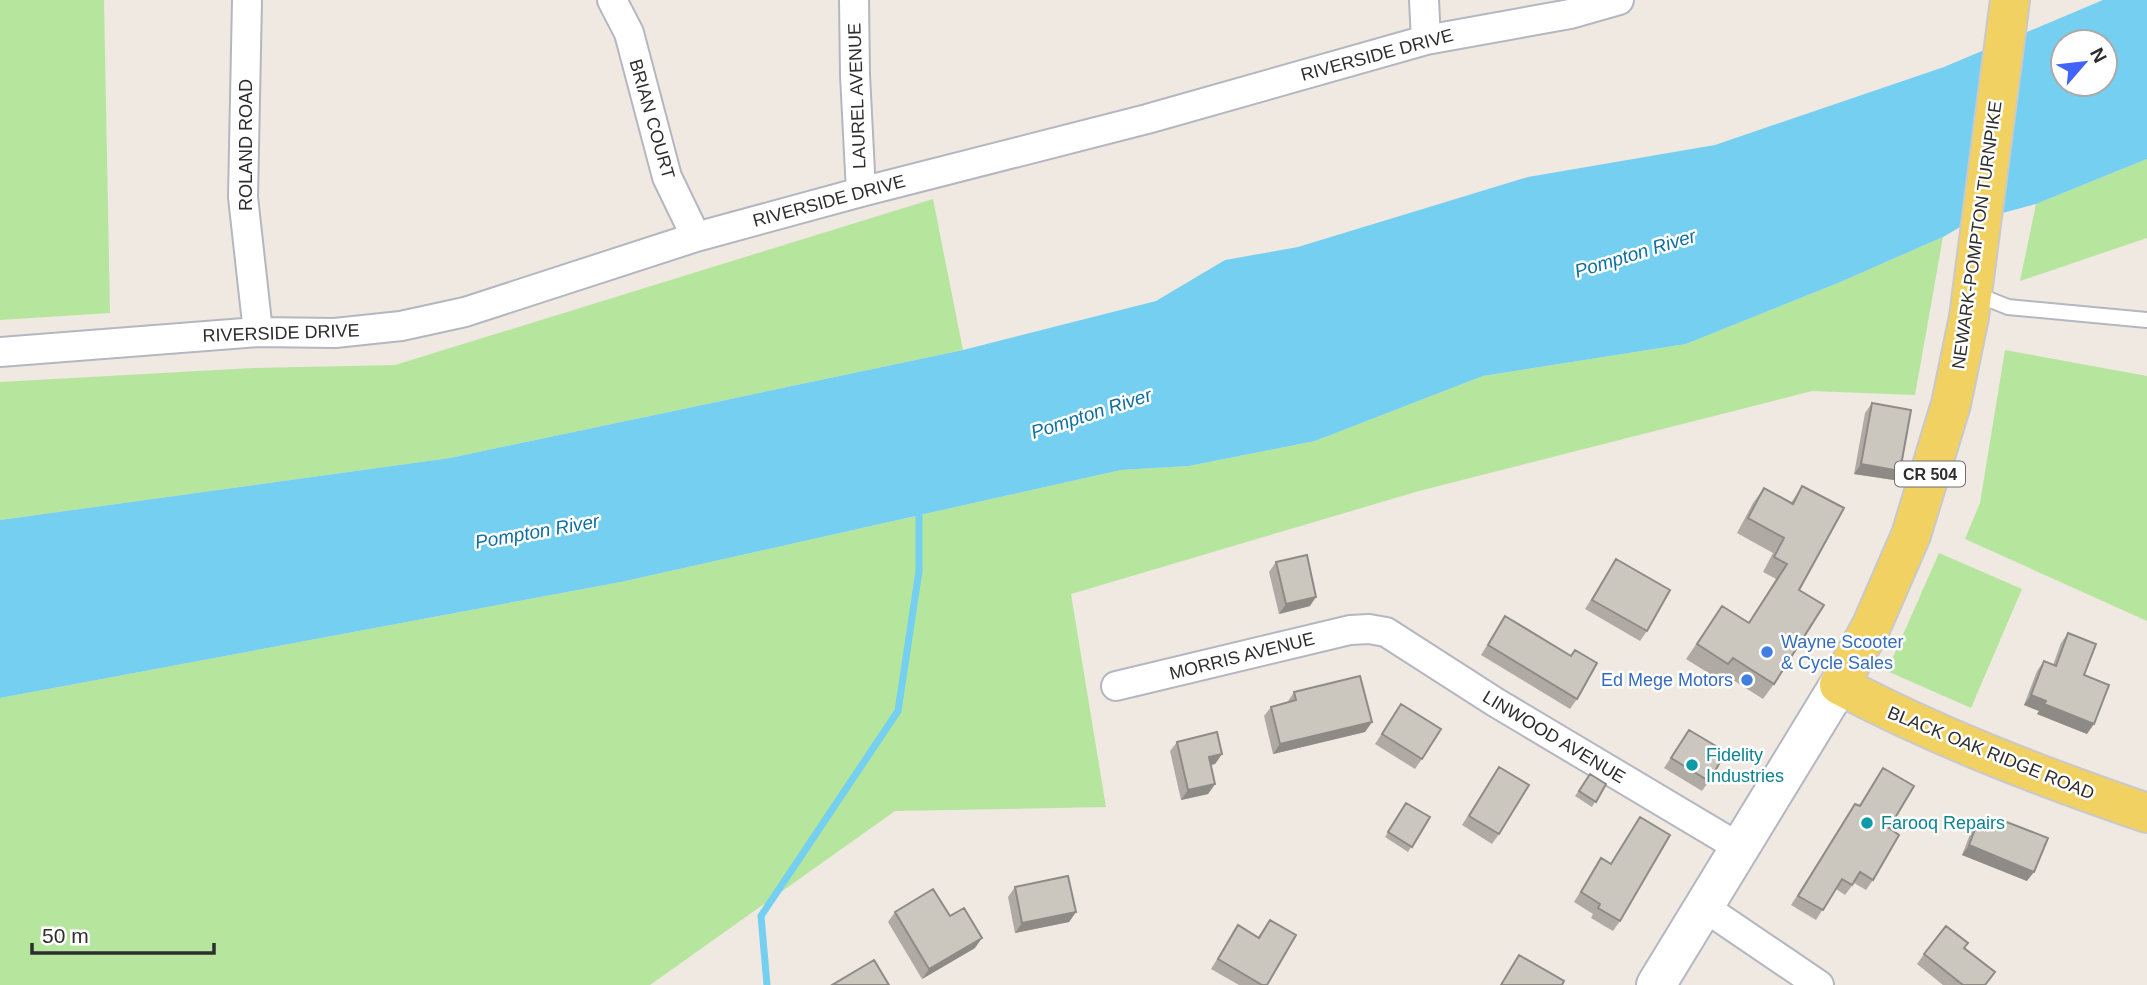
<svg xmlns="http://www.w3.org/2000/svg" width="2147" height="985" font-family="Helvetica,sans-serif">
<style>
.green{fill:#b6e59e}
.water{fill:#75cff0;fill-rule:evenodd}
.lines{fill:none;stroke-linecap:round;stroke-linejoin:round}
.stream{stroke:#75cff0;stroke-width:7}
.service-casing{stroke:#b4b7c1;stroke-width:18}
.minor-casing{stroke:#b4b7c1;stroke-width:32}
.secondary-casing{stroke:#b4b7c1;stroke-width:42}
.primary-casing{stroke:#c9c9c9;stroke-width:42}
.service{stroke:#fff;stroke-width:14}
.minor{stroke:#fff;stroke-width:28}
.secondary{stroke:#fff;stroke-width:38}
.primary{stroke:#f2d163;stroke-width:38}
.wall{fill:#afaba4}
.shaded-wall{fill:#8e8b86}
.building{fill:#cbc7bf;stroke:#8e8b86;stroke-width:2}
.shop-dot{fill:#3f7fe0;stroke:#fff;stroke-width:2.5}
.culture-dot{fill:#0f9aa8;stroke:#fff;stroke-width:2.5}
.labels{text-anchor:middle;stroke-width:5;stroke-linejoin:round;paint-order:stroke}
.shield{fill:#fff;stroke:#6d6d6d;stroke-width:2}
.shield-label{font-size:16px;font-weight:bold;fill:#2e2e2e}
.street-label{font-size:18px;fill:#2e2e2e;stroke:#fff}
.shop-label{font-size:18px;fill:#366cbe;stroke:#fff;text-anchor:start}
.culture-label{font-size:18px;fill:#0d838f;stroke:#fff;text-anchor:start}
.water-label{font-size:19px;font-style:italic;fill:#0d6fa3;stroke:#fff}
</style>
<rect width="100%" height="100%" fill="#efe9e1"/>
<!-- green -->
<path class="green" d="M 0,0 L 104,0 L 110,313 L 0,320 Z
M 2147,159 L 2147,238 L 2020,281 L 2036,204 Z
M 933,199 L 963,350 L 450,458 L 0,520 L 0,382 L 253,368 L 395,365 Z
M 1943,237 L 1915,395 L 1812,391 L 1419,491 L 1071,594 L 1106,807 L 895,811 L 650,985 L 0,985 L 0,698 L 621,582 L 1121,470 L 1189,466 L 1315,441 L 1483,376 L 1686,344 L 1838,283 Z
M 2005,350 L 2147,376 L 2147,621 L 1965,539 L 1980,503 Z
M 1939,553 L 2022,589 L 1971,708 L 1887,671 Z"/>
<!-- water -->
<path class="water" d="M 2103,0 L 2147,0 L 2147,159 L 2036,204 L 1969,222 L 1943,237 L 1838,283 L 1686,344 L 1483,376 L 1315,441 L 1189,466 L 1121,470 L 621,582 L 0,698 L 0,520 L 450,458 L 963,350 L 1156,301 L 1225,260 L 1298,247 L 1528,177 L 1715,145 L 1944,67 ZM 2063,42 L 2105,42 L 2105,84 L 2063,84 Z"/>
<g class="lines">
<!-- stream -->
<path class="stream" d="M 767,985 L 761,916 L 898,711 L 919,571 L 919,516"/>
<!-- service casing -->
<g class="service-casing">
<path id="service" d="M 1973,293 L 2008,307 L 2147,320"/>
</g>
<!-- minor casing -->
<g class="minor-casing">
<path id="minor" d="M 247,0 L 243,197 L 258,332
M 612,0 L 629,33 L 667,177 L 696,237
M 854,0 L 855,75 L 861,192
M 1424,0 L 1426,40
M 0,352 L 258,332 L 335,333 L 401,326 L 465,312 L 696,237 L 861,192 L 1147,119 L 1426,40 L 1570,14 L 1619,0
M 1116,686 L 1350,630 L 1369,629 L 1386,632 L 1495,702 L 1740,848
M 1704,907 L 1819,985"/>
</g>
<!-- secondary casing -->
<g class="secondary-casing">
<path id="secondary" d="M 1656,985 L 1839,685"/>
</g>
<!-- primary casing -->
<g class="primary-casing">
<path id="primary" d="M 2010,0 L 1969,317 L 1951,404 L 1911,535 L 1871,627 L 1839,685 C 1937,737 2042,777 2147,813"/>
</g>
<!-- service -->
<use href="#service" class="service"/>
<!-- minor -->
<use href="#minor" class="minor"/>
<!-- secondary -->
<use href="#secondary" class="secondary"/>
<!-- primary -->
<use href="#primary" class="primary"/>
</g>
<!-- wall -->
<path class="wall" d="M 1872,403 L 1900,471 L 1894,480 L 1854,474 L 1865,413 Z
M 1802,486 L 1799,590 L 1774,684 L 1763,699 L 1722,673 L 1718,679 L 1686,659 L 1722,606 L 1749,623 L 1776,579 L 1763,572 L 1773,553 L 1737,533 L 1753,503 L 1764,488 L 1791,503 Z
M 1616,559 L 1647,631 L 1640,641 L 1585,609 Z
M 1276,562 L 1310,606 L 1279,614 L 1269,572 Z
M 1505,616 L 1571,656 L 1575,650 L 1577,699 L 1570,709 L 1481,655 Z
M 2068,633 L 2084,675 L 2087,734 L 2037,714 L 2039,711 L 2024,705 L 2037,671 L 2044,661 L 2053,665 L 2061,643 Z
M 1294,692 L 1372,722 L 1365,732 L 1273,754 L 1264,716 L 1271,707 L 1287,703 Z
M 1401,704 L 1422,759 L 1415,769 L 1375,744 Z
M 1689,730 L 1709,781 L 1702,791 L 1664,768 Z
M 1177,742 L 1222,754 L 1215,764 L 1211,765 L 1215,784 L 1208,794 L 1181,800 L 1170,751 Z
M 1499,767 L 1499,834 L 1492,844 L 1462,825 Z
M 1883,768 L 1889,828 L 1873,880 L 1866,890 L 1854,883 L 1845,895 L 1836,889 L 1816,920 L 1791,905 L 1849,814 L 1855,804 L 1859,806 Z
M 1590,774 L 1606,784 L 1592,807 L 1575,796 Z
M 1406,803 L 1430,817 L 1408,852 L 1385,837 Z
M 1640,817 L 1620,921 L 1613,931 L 1591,918 L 1593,914 L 1574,902 L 1601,858 L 1611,864 Z
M 1979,819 L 1994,825 L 1999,819 L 2027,881 L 1962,855 L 1972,829 Z
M 1015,887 L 1076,912 L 1069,922 L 1015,933 L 1008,897 Z
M 895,912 L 950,916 L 975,948 L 922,979 L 888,922 Z
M 1270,920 L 1267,985 L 1239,985 L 1211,969 L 1238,925 L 1258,937 Z
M 1965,948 L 1986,985 L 1943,985 L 1917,964 L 1924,954 Z"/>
<!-- shaded-wall -->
<path class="shaded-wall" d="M 1861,464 L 1900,471 L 1894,480 L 1854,474 Z
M 1316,597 L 1310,606 L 1279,614 L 1286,604 Z
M 2031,695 L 2046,701 L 2039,711 L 2024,705 Z
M 2044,704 L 2094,724 L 2087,734 L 2037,714 Z
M 1372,722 L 1365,732 L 1273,754 L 1280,744 Z
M 1222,754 L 1215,764 L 1202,767 L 1209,757 Z
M 1215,784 L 1208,794 L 1181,800 L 1188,790 Z
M 1969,845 L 2034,872 L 2027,881 L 1962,855 Z
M 1076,912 L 1069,922 L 1015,933 L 1022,923 Z
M 982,938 L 975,948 L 922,979 L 929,969 Z"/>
<!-- building -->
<path class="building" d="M 1872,403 L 1911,410 L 1900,471 L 1861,464 Z
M 1802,486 L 1844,508 L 1799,590 L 1824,605 L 1774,684 L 1733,658 L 1728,664 L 1697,644 L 1722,606 L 1749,623 L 1787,564 L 1774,557 L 1784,538 L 1748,518 L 1764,488 L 1793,504 Z
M 1307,555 L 1316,597 L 1286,604 L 1276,562 Z
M 1616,559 L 1670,590 L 1647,631 L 1592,600 Z
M 1505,616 L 1571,656 L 1575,650 L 1597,663 L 1577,699 L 1488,645 Z
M 2068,633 L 2096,644 L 2084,675 L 2109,685 L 2094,724 L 2044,704 L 2046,701 L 2031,695 L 2044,661 L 2056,666 Z
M 1360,676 L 1372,722 L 1280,744 L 1271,707 L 1296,700 L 1294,692 Z
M 1401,704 L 1441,729 L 1422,759 L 1382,734 Z
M 1689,730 L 1726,752 L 1709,781 L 1671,758 Z
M 1217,732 L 1222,754 L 1209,757 L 1215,784 L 1188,790 L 1177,742 Z
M 1499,767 L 1529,785 L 1499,834 L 1469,816 Z
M 1883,768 L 1914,786 L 1889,828 L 1899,835 L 1873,880 L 1860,872 L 1852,885 L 1842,879 L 1823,910 L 1798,896 L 1855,804 L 1860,806 Z
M 1590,774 L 1606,784 L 1596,802 L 1579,791 Z
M 1406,803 L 1430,817 L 1412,847 L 1388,832 Z
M 1640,817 L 1670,835 L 1620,921 L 1598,908 L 1600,904 L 1581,892 L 1601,858 L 1611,864 Z
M 1979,819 L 1996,826 L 1999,819 L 2048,838 L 2034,872 L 1969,845 Z
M 1068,876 L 1076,912 L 1022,923 L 1015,887 Z
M 933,889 L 950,916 L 964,908 L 982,938 L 929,969 L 895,912 Z
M 1270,920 L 1296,935 L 1267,985 L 1262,985 L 1218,959 L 1238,925 L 1259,938 Z
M 1946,926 L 1968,943 L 1964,948 L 1995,972 L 1985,985 L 1963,985 L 1924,954 Z
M 1519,955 L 1564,981 L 1562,985 L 1501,985 Z
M 874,960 L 889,985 L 832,985 Z"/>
<!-- markers -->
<g class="shop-dot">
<circle cx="1767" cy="652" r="7"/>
<circle cx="1747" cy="680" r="7"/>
</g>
<g class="culture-dot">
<circle cx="1692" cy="765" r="7"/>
<circle cx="1867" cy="823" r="7"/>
</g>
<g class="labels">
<!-- shield labels -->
<rect class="shield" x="1895" y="461.5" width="70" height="25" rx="5"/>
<g class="shield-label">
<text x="1930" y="480">CR 504</text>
</g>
<!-- street labels -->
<g class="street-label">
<text transform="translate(1377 55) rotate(-15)" y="6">RIVERSIDE DRIVE</text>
<text transform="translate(857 96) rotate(-92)" y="6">LAUREL AVENUE</text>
<text transform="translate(652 119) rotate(74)" y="6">BRIAN COURT</text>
<text transform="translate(246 145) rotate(-90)" y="6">ROLAND ROAD</text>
<text transform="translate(829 201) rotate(-15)" y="6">RIVERSIDE DRIVE</text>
<text transform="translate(1977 235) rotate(-82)" y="6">NEWARK-POMPTON TURNPIKE</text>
<text transform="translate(281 333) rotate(-2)" y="6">RIVERSIDE DRIVE</text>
<text transform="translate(1242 656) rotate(-14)" y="6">MORRIS AVENUE</text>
<text transform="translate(1554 737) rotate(31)" y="6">LINWOOD AVENUE</text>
<text transform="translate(1991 753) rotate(22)" y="6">BLACK OAK RIDGE ROAD</text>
</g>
<!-- shop labels -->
<g class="shop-label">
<text x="1781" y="648">Wayne Scooter<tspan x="1781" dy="21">&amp; Cycle Sales</tspan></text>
<text x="1733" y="686" text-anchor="end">Ed Mege Motors</text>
</g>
<!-- culture labels -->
<g class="culture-label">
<text x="1706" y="761">Fidelity<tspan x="1706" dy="21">Industries</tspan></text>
<text x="1881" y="829">Farooq Repairs</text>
</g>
<!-- water labels -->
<g class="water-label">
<text transform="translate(1635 253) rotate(-17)" y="7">Pompton River</text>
<text transform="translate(1091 413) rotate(-18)" y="7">Pompton River</text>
<text transform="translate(537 531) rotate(-10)" y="7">Pompton River</text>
</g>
</g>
<!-- north arrow -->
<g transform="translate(2084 63) rotate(62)"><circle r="33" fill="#ffffff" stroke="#ababab" stroke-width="2"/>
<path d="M0-5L12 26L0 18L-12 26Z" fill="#4264fb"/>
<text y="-10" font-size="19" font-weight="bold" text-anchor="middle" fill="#2e2e2e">N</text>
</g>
<!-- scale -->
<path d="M32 943v10h182v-10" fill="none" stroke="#2e2e2e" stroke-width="3.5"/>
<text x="42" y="943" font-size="21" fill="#2e2e2e" stroke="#ffffff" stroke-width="5" paint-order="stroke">50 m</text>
</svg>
